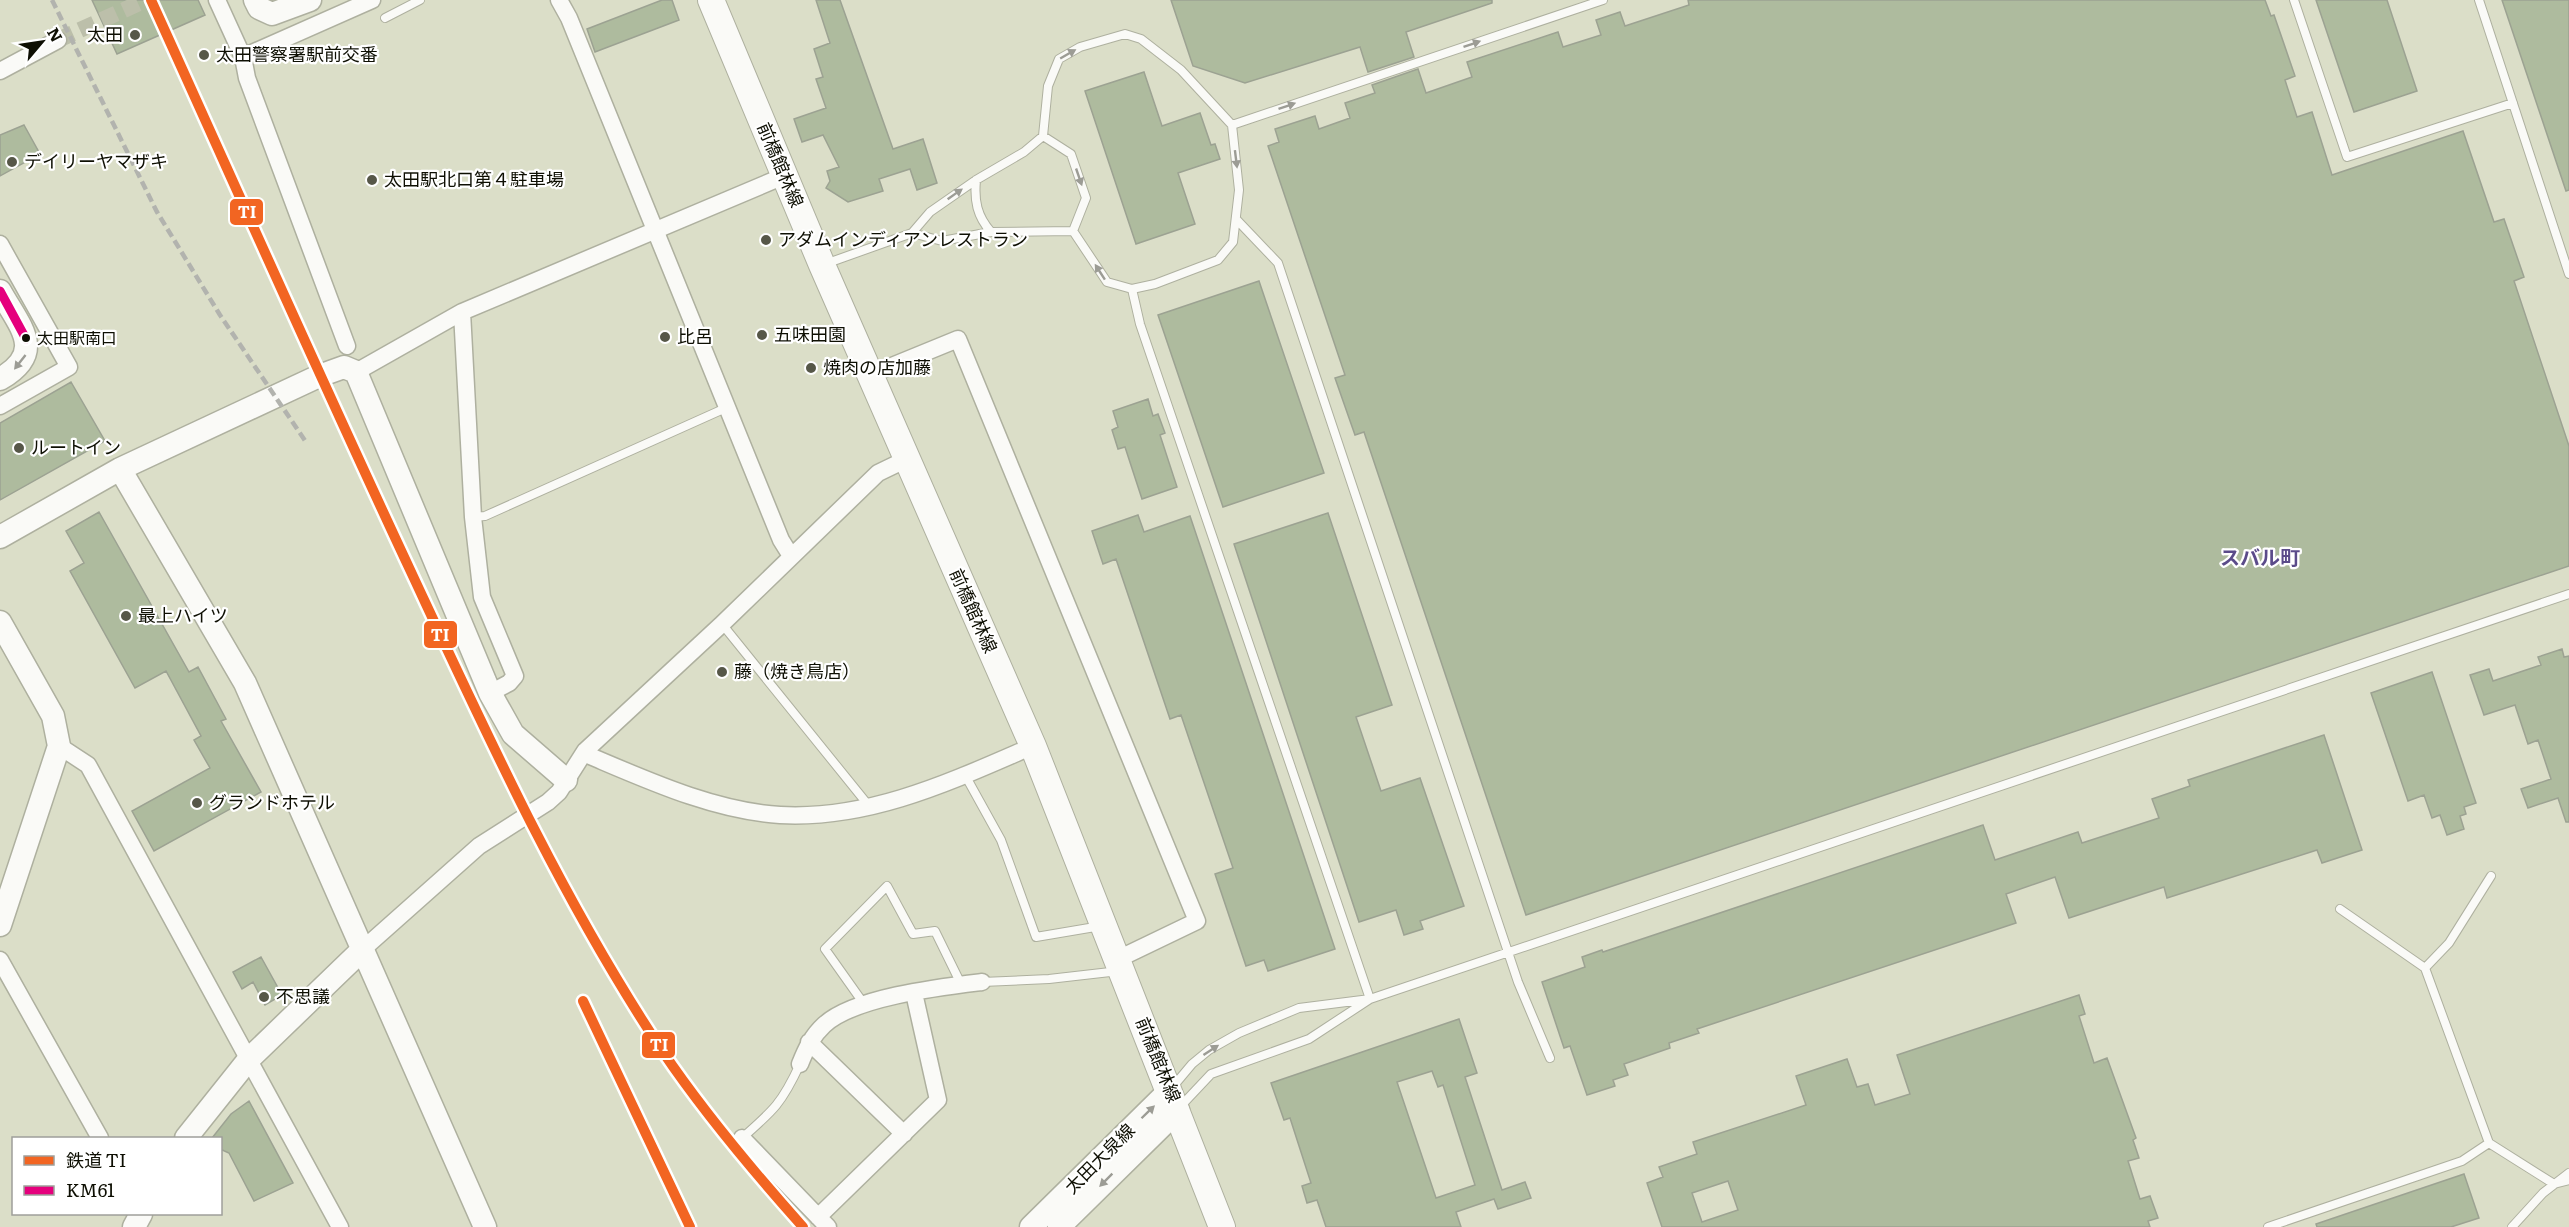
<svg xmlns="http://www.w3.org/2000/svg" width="2569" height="1227" font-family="Literata,'Noto Sans JP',serif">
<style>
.building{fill:#aebb9e;stroke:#9ca292;stroke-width:1.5;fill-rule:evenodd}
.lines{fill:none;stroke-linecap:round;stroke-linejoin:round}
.street-tunnel{stroke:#bcbfaa;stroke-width:16;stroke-dasharray:16 8;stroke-linecap:butt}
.lane-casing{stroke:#aeb09f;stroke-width:10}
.street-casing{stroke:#aeb09f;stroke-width:19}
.secondary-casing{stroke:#aeb09f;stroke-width:25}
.primary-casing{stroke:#aeb09f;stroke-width:28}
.lane{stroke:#fafaf7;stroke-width:8}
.street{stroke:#fafaf7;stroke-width:16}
.secondary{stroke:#fafaf7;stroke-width:22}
.primary{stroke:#fafaf7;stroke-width:26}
.rail{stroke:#b2b3ae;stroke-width:4.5;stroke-dasharray:9 4.5;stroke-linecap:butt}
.bus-1-casing{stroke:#fff;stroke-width:14}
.bus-1{stroke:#e5007d;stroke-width:9}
.rail-1-casing{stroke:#fff;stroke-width:15}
.rail-1{stroke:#f26522;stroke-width:10}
.oneway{fill:#9c9c95}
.poi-dot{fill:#565748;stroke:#fff;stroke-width:2}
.bus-dot{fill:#0e0f03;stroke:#fff;stroke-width:2}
.labels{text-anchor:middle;stroke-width:4.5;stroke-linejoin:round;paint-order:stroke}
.bus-label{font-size:16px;fill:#0e0f03;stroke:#fff;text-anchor:start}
.poi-label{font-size:18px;fill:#0e0f03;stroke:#fff;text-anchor:start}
.street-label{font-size:18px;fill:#0e0f03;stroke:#fff}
.neighbourhood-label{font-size:20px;font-weight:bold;fill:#5b4b8a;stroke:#fff}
.line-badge{stroke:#fff;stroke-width:2}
.badge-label{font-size:16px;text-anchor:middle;font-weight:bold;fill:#fff}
</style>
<rect width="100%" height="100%" fill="#dbdec8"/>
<!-- building -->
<path class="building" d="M 92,0 L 198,0 L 205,15 L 117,54 Z
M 662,0 L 672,0 L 679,20 L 595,52 L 587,29 Z
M 816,0 L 840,0 L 893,149 L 923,139 L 937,183 L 917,190 L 910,169 L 879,179 L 883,191 L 848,202 L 826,188 L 830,181 L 827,171 L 839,167 L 823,135 L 802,142 L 794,119 L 826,108 L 816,79 L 823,77 L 814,49 L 830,43 Z
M 1171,0 L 1492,0 L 1492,3 L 1406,32 L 1414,57 L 1368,72 L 1360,47 L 1245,83 L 1193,66 Z
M 1688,0 L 2265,0 L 2271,16 L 2274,15 L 2295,76 L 2285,80 L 2297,117 L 2312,112 L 2332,175 L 2463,131 L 2494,222 L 2504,219 L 2524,277 L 2514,281 L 2569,446 L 2569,566 L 1526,915 L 1364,432 L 1355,435 L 1335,378 L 1345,375 L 1268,146 L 1279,142 L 1275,129 L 1315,116 L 1319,129 L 1350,118 L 1345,103 L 1375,93 L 1372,85 L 1418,69 L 1426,93 L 1472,77 L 1467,62 L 1558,32 L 1563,47 L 1601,35 L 1596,20 L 1620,12 L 1625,26 L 1689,5 Z
M 2316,0 L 2387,0 L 2417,91 L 2354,112 Z
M 2502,0 L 2569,0 L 2569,190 L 2566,191 Z
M 1144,72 L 1162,126 L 1200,113 L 1211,145 L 1215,144 L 1220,159 L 1178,173 L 1195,224 L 1136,244 L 1085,91 Z
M 24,125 L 40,154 L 0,176 L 0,135 Z
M 1259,281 L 1324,473 L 1223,507 L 1158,315 Z
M 71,382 L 105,441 L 0,500 L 0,423 Z
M 1148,399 L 1153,416 L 1158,414 L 1165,433 L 1160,435 L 1177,487 L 1142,499 L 1125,447 L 1118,449 L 1112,430 L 1118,427 L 1113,411 Z
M 99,512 L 189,672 L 198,667 L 226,719 L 221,721 L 261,792 L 154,851 L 132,811 L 210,768 L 194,740 L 201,736 L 166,671 L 135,688 L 70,571 L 84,563 L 66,531 Z
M 1328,513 L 1392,705 L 1356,717 L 1381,791 L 1420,778 L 1464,906 L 1420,921 L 1423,929 L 1404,935 L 1396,910 L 1359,922 L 1234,544 Z
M 1138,515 L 1144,532 L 1190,516 L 1335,949 L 1268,971 L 1264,960 L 1246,966 L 1215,874 L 1233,868 L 1181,715 L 1170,719 L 1116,559 L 1103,564 L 1092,531 Z
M 2562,649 L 2564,657 L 2569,656 L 2569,822 L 2566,822 L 2558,798 L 2528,808 L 2521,789 L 2551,779 L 2538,740 L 2528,744 L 2515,705 L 2484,715 L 2470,675 L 2489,669 L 2493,681 L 2541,665 L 2538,657 Z
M 2432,672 L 2476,803 L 2464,807 L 2466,814 L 2460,816 L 2464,829 L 2447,835 L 2440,815 L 2432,818 L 2424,795 L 2408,801 L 2371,693 Z
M 2324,735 L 2362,850 L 2322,863 L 2317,850 L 2167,898 L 2164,887 L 2069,918 L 2055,877 L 2006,894 L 2016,923 L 1697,1029 L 1699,1033 L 1669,1043 L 1670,1048 L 1624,1064 L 1628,1075 L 1613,1080 L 1615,1086 L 1587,1095 L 1570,1046 L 1564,1048 L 1542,982 L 1585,967 L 1582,957 L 1602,950 L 1603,952 L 1983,825 L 1995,860 L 2078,832 L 2082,843 L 2159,818 L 2152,799 L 2190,786 L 2188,780 Z
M 261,957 L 282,995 L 265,1005 L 253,982 L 242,989 L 233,972 Z
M 2079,995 L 2085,1014 L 2079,1016 L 2094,1063 L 2107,1058 L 2136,1138 L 2133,1140 L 2139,1158 L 2128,1161 L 2140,1199 L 2150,1196 L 2158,1218 L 2148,1221 L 2150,1227 L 1662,1227 L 1647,1183 L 1663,1177 L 1659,1167 L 1697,1154 L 1693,1142 L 1806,1105 L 1796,1076 L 1847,1059 L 1857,1087 L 1868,1084 L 1875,1105 L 1910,1094 L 1897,1055 ZM 1728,1181 L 1738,1210 L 1702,1222 L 1692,1193 Z
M 1459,1019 L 1477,1073 L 1465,1077 L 1502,1190 L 1525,1182 L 1531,1198 L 1498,1209 L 1494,1199 L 1456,1212 L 1461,1227 L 1326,1227 L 1317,1200 L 1307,1203 L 1302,1186 L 1311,1183 L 1290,1118 L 1284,1120 L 1271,1083 ZM 1432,1071 L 1438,1087 L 1443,1085 L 1475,1185 L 1436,1198 L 1397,1082 Z
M 249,1101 L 293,1183 L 254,1201 L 229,1153 L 220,1149 L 220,1138 L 212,1138 L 231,1114 Z
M 2464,1174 L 2479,1218 L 2451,1227 L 2317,1227 L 2316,1224 Z"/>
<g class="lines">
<!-- street-tunnel -->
<path class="street-tunnel" d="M 58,40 L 146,0"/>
<!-- lane casing -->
<g class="lane-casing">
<path id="lane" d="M 2294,0 L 2347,157 L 2513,103
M 2479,0 L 2569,274
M 385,18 L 420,0
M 1232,125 L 1603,0
M 1043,136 L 1071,154 L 1086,198 L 1073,231
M 976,180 C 974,201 977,216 991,232
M 1236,219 L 1278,263 L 1518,982 L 1550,1058
M 825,264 L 912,233 L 930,212 L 976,180 L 1024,152 L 1043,136 L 1048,86 L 1059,59 L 1080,47 L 1125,34 L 1141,39 L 1181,70 L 1232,125 L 1239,190 L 1233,242 L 1218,260 L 1155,284 L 1132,289 L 1107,282 L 1073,231 L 991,232 L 942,241 L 912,233
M 1132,289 L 1140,324 L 1370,999 L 1299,1008 L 1239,1033 L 1209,1050 L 1192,1064 L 1171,1089
M 473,517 L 485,516 L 728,407
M 722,624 L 869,806
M 965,775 L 1001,840 L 1036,937 L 1101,926
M 2340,909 L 2425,968 L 2489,1143 L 2554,1184 L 2569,1180
M 2425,968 L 2449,943 L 2491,876
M 982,982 L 1049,979 L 1119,971
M 864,1004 L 825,949 L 887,886 L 913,934 L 935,931 L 961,984
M 1178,1109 L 1211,1074 L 1309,1039 L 1370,999 L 2569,594
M 742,1138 C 774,1110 782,1103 800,1064
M 2268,1227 L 2462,1161 L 2489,1143
M 2512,1227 L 2543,1193 L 2569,1173"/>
</g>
<!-- street casing -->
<g class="street-casing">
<path id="street" d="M 217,0 L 243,57 L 372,0
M 559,0 L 569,18 L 781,540 L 791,556
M 243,57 L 247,78 L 347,346
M 0,71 L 58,40
M 0,244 L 69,367 L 0,406
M 356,372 L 462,312
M 870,375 L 958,339 L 1197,921 L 1118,959
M 490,693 L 509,683 L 515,676 L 482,597 L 473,517 L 462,312 L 784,176
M 59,746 L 88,765 L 340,1227
M 585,751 L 590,756 C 649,781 715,811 780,815 C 870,820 952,781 1033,746
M 362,950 L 479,846 L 548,802 L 559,792 L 585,751 L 722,624 L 878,473 L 907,459
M 0,960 L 100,1138
M 809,1042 L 904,1134
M 800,1064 C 806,1049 812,1036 824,1025 C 854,997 941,987 982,982
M 742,1138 L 828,1227
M 818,1217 L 938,1100 L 914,993"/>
</g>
<!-- secondary casing -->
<g class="secondary-casing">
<path id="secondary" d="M 255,0 L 259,8 L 272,14 L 310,0
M 0,291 C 20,327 47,352 0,379
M 120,469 L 245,683 L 485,1227
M 0,537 L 120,469 L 319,376 L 344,367 L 356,372 L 490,693 L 513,734 L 566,780
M 0,622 L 53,716 L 59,746 L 0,925
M 186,1138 L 249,1059 L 362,950
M 134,1227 L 141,1214
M 1031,1227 L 1169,1091
M 1059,1227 L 1178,1110"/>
</g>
<!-- primary casing -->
<g class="primary-casing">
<path id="primary" d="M 711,0 L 822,265 L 1033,746 L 1222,1227"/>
</g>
<!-- lane -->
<use href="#lane" class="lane"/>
<!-- street -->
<use href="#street" class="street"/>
<!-- secondary -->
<use href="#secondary" class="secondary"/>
<!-- primary -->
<use href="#primary" class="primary"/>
<!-- rail -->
<path class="rail" d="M 52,0 L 157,212 L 220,315 L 306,442"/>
<!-- bus-1 casing -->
<g class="bus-1-casing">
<path id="bus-1" d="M 0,291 L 26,339"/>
</g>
<!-- bus-1 -->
<use href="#bus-1" class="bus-1"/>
<!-- rail-1 casing -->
<g class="rail-1-casing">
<path id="rail-1" d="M 151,0 C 238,192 323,384 412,574 C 488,737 563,902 663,1052 C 705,1114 753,1171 803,1227
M 583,1001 L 690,1227"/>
</g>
<!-- rail-1 -->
<use href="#rail-1" class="rail-1"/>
</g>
<!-- one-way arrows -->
<defs><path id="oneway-solid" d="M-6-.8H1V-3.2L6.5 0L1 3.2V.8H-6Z" transform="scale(1.5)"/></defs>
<g class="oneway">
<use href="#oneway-solid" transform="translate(1472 44) rotate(-19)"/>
<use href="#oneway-solid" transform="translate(1068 54) rotate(-30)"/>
<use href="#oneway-solid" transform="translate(1287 106) rotate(-19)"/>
<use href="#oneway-solid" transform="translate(1236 159) rotate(83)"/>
<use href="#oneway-solid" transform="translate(1079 177) rotate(71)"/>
<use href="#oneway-solid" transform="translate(955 194) rotate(-35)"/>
<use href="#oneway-solid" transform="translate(1100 272) rotate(-123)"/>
<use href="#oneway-solid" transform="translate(20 362) rotate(128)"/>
<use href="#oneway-solid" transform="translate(1211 1050) rotate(-33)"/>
<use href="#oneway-solid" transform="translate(1148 1112) rotate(-44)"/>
<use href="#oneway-solid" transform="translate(1106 1180) rotate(135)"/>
</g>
<!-- markers -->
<g class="poi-dot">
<circle cx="135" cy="35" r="6"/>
<circle cx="204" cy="55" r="6"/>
<circle cx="12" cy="162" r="6"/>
<circle cx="372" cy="180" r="6"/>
<circle cx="766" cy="240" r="6"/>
<circle cx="762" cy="335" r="6"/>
<circle cx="665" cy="337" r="6"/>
<circle cx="811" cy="368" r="6"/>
<circle cx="19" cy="448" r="6"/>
<circle cx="126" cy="616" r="6"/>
<circle cx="722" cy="672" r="6"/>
<circle cx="197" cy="803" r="6"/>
<circle cx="264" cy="997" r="6"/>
</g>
<circle class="bus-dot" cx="26" cy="338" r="5"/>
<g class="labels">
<!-- bus labels -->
<g class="bus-label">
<text x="37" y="344">太田駅南口</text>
</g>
<!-- poi labels -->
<g class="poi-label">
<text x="123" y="41" text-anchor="end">太田</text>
<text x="216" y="61">太田警察署駅前交番</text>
<text x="24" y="168">デイリーヤマザキ</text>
<text x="384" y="186">太田駅北口第４駐車場</text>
<text x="778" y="246">アダムインディアンレストラン</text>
<text x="774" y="341">五味田園</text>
<text x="677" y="343">比呂</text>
<text x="823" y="374">焼肉の店加藤</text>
<text x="31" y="454">ルートイン</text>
<text x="138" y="622">最上ハイツ</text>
<text x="734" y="678">藤（焼き鳥店）</text>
<text x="209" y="809">グランドホテル</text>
<text x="276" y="1003">不思議</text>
</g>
<!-- street labels -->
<g class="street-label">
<text transform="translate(780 165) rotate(67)" y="6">前橋館林線</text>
<text transform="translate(973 611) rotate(66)" y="6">前橋館林線</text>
<text transform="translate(1158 1060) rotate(68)" y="6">前橋館林線</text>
<text transform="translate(1100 1159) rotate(-45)" y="6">太田大泉線</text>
</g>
<!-- neighbourhood labels -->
<g class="neighbourhood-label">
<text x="2260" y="565">スバル町</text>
</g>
</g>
<g class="line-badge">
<rect x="229" y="198" width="35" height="28" rx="6" fill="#f26522"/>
<rect x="423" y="620" width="35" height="29" rx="6" fill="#f26522"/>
<rect x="641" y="1031" width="35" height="28" rx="6" fill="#f26522"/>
</g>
<g class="badge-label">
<text x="247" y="218">TI</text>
<text x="440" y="641">TI</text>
<text x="659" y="1051">TI</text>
</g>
<!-- legend -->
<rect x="12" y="1137" width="210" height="78" fill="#ffffff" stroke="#9f9f9a" stroke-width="1.5"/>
<rect x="24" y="1156" width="30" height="9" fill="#f26522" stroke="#9f9f9a" stroke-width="1.5"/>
<text x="66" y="1167" font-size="18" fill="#0e0f03">鉄道 TI</text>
<rect x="24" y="1186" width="30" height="9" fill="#e5007d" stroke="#9f9f9a" stroke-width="1.5"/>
<text x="66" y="1197" font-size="18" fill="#0e0f03">KM61</text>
<!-- north arrow -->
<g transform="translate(42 42) rotate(61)" stroke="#ffffff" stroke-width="4.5" paint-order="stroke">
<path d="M0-4.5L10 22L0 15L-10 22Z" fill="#0e0f03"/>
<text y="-9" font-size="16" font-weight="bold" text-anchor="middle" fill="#0e0f03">N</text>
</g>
</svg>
